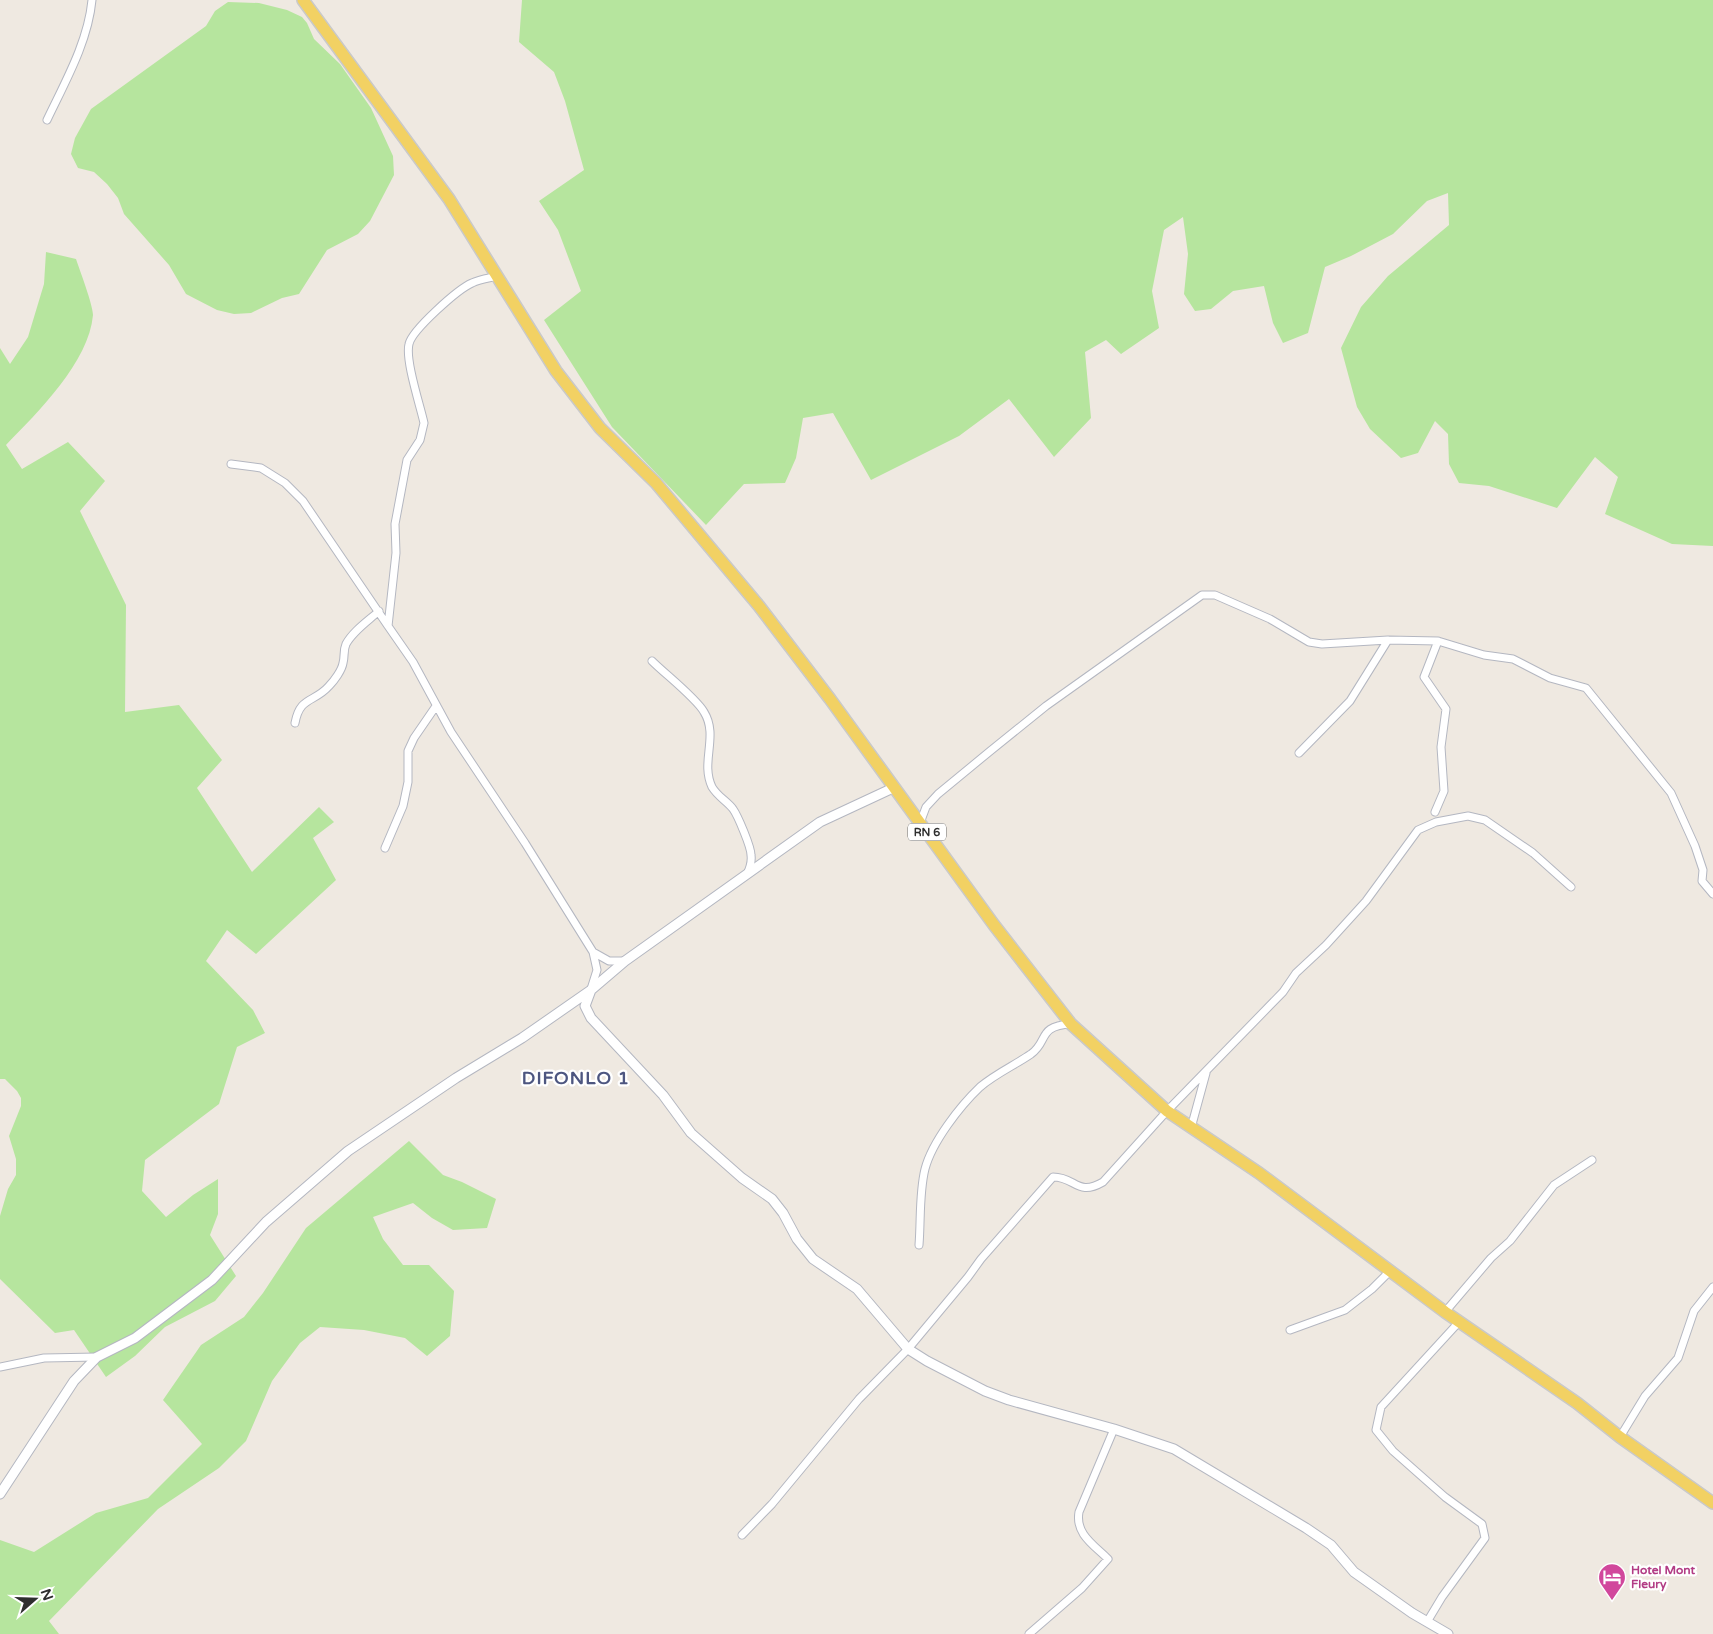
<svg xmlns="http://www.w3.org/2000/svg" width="1713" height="1634" font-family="'Varela Round',sans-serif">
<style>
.green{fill:#b6e59e}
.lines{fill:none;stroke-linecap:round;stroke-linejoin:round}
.minor-casing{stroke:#b4b7c1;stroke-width:9}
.tertiary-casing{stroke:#b4b7c1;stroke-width:11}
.primary-casing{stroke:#c9c9c9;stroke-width:14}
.minor{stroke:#fff;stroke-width:7}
.tertiary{stroke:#fff;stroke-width:9}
.primary{stroke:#f2d163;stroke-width:11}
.labels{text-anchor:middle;stroke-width:4.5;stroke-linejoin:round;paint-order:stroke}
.shield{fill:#fff;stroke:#6d6d6d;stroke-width:1}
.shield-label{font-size:11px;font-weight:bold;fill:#2e2e2e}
.hotel-label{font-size:12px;font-weight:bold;fill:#b23c85;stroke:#fff;text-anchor:start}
.district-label{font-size:18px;font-weight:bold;letter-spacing:1px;fill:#4d5680;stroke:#fff}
</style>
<rect width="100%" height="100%" fill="#efe9e1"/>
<!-- green -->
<path class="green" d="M 522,0 L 1713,0 L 1713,546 L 1672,544 L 1605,514 L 1618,477 L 1595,457 L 1557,508 L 1489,486 L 1459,483 L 1449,464 L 1448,434 L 1435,421 L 1418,453 L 1401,458 L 1370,429 L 1357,407 L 1341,348 L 1361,307 L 1388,276 L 1449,225 L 1448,193 L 1427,201 L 1393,234 L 1351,256 L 1325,267 L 1308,333 L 1283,343 L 1273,323 L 1264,286 L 1233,291 L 1211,309 L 1195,311 L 1184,294 L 1188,254 L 1183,217 L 1164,230 L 1152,291 L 1159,328 L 1121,354 L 1106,340 L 1085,352 L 1091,418 L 1054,457 L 1009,399 L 959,436 L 871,480 L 833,413 L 803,418 L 796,458 L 785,483 L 744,484 L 706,525 L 612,427 L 544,320 L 581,291 L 558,230 L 539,201 L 584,170 L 565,101 L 554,72 L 519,42 Z
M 228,2 L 259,3 L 287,10 L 302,17 L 307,23 L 314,39 L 340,64 L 371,108 L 393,156 L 394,175 L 370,221 L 358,234 L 327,250 L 299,294 L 282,298 L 251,313 L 234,314 L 217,310 L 186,294 L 169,265 L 124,214 L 118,198 L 107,184 L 94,172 L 78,168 L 71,154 L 75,138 L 91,109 L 206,26 L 215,11 Z
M 46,252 L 76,259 C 80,271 93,305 93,315 C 89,362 38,412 6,445 L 22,469 L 68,442 L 105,481 L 80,511 L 126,605 L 125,712 L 179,705 L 222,760 L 197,788 L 252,872 L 319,807 L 334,822 L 313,838 L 336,880 L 256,954 L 227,930 L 206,961 L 253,1010 L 265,1033 L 237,1047 L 219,1104 L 145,1160 L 142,1191 L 166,1217 L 193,1195 L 218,1179 L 218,1214 L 210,1235 L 236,1276 L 215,1301 L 165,1327 L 135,1356 L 106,1377 L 74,1330 L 55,1333 L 0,1279 L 0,1216 L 8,1189 L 16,1175 L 16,1159 L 9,1136 L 21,1106 L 21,1098 L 17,1091 L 5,1079 L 0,1079 L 0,348 L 10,364 L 28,337 L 44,284 Z
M 409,1141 L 443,1175 L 462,1182 L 496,1199 L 487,1228 L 453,1230 L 432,1218 L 413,1203 L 373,1217 L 383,1239 L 403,1265 L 429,1265 L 454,1291 L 450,1336 L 427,1356 L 405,1338 L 364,1330 L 320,1327 L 300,1343 L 272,1381 L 246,1441 L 219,1468 L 158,1509 L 49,1621 L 59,1634 L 0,1634 L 0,1540 L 34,1552 L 96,1513 L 148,1498 L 202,1444 L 163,1400 L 201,1345 L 244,1317 L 263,1293 L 306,1228 Z"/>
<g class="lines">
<!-- minor casing -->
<g class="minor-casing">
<path id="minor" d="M 47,120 C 65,82 88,42 92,0
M 498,276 C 490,278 480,279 472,283 C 458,289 412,330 409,344 C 405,360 420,405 424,423 L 420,440 L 407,460 L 395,524 L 396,553 L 388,626 L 413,662 L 451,732 L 525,843 L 593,952 L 597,970 L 591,989
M 231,464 L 261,468 L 285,483 L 303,501 L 388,626
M 1388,640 L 1438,641 L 1424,677 L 1446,709 L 1441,747 L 1444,791 L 1435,812
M 1438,641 L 1484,655 L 1513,659 L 1550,678 L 1586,688 L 1671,793 L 1695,846 L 1703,870 L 1702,881 L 1713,894
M 652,661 C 665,674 696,698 704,712 C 719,736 700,762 712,787 C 718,797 727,801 733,809 C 738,816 751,847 751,855 C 752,862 750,868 747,874
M 295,723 C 300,696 314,703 329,686 C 334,681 342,670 343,663 C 345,656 343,651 346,644 C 353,631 368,621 379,611
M 920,823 L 926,807 L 938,794 L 989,752 L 1046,706 L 1202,595 L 1215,595 L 1270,619 L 1309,642 L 1322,644 L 1388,640 L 1350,701 L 1299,753
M 385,848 L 403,806 L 408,782 L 408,751 L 414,738 L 436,706
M 593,952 L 609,961 L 625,961
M 1191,1128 L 1206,1073
M 919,1245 C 921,1220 919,1193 925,1169 C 932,1142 960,1106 980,1087 C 995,1074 1015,1065 1031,1054 C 1049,1041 1037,1026 1071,1024
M 1445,1312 L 1491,1258 L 1510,1241 L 1554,1185 L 1592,1160
M 1290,1330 L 1345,1310 L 1372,1289 L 1390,1271
M 0,1367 L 44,1358 L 97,1357
M 1620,1437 L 1645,1396 L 1678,1358 L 1694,1311 L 1713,1287
M 742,1535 L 772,1504 L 859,1399 L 908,1349 L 968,1277 L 981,1259 L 1053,1177 C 1076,1177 1077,1197 1103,1182 L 1167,1111 L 1283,992 L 1296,973 L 1326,945 L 1366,901 L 1418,830 L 1436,822 L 1468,816 L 1485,820 L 1533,853 L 1571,887
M 1427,1622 L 1442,1597 L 1485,1538 L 1482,1524 L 1445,1497 L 1393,1451 L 1376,1430 L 1381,1407 L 1459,1322
M 1029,1634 L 1082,1588 L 1108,1559 C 1094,1545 1075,1534 1079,1512 L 1114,1429"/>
</g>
<!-- tertiary casing -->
<g class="tertiary-casing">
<path id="tertiary" d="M 591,990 L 585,1006 L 591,1018 L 663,1095 L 691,1133 L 742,1178 L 772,1199 L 783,1213 L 797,1239 L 813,1259 L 857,1289 L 908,1349 L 927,1361 L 985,1391 L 1009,1400 L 1114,1429 L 1174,1449 L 1306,1528 L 1331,1545 L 1354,1572 L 1412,1613 L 1448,1634
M 0,1494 L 74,1381 L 97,1357 L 135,1338 L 212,1280 L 266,1222 L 348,1151 L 456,1078 L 522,1038 L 591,990 L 625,961 L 820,822 L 893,788"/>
</g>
<!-- primary casing -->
<g class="primary-casing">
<path id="primary" d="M 303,0 L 449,199 L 556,371 L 600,428 L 656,483 L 759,606 L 830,699 L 994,925 L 1071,1024 L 1167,1111 L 1259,1173 L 1445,1312 L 1577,1403 L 1620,1437 L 1713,1503"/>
</g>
<!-- minor -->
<use href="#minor" class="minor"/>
<!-- tertiary -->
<use href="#tertiary" class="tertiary"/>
<!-- primary -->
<use href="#primary" class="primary"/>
</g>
<!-- icons -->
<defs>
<g id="hotel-pin" transform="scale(1.4375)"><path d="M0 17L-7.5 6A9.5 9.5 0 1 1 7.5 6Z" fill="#d1479c" stroke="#fff"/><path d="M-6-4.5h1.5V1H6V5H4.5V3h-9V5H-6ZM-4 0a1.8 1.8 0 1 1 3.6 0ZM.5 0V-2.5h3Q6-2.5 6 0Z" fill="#fff"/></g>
</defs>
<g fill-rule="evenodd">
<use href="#hotel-pin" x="1612" y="1577"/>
</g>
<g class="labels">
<!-- shield labels -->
<rect class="shield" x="908" y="823.5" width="38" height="17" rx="4"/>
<g class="shield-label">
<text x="927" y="836">RN 6</text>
</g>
<!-- hotel labels -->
<g class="hotel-label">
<text x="1631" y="1574">Hotel Mont<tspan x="1631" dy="14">Fleury</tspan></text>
</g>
<!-- district labels -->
<g class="district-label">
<text x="576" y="1084">DIFONLO 1</text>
</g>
</g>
<!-- north arrow -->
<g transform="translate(35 1599) rotate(70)" stroke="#ffffff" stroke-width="4" paint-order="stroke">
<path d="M0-4L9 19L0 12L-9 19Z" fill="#2e2e2e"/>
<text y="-8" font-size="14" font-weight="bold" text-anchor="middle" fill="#2e2e2e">N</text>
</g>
</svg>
